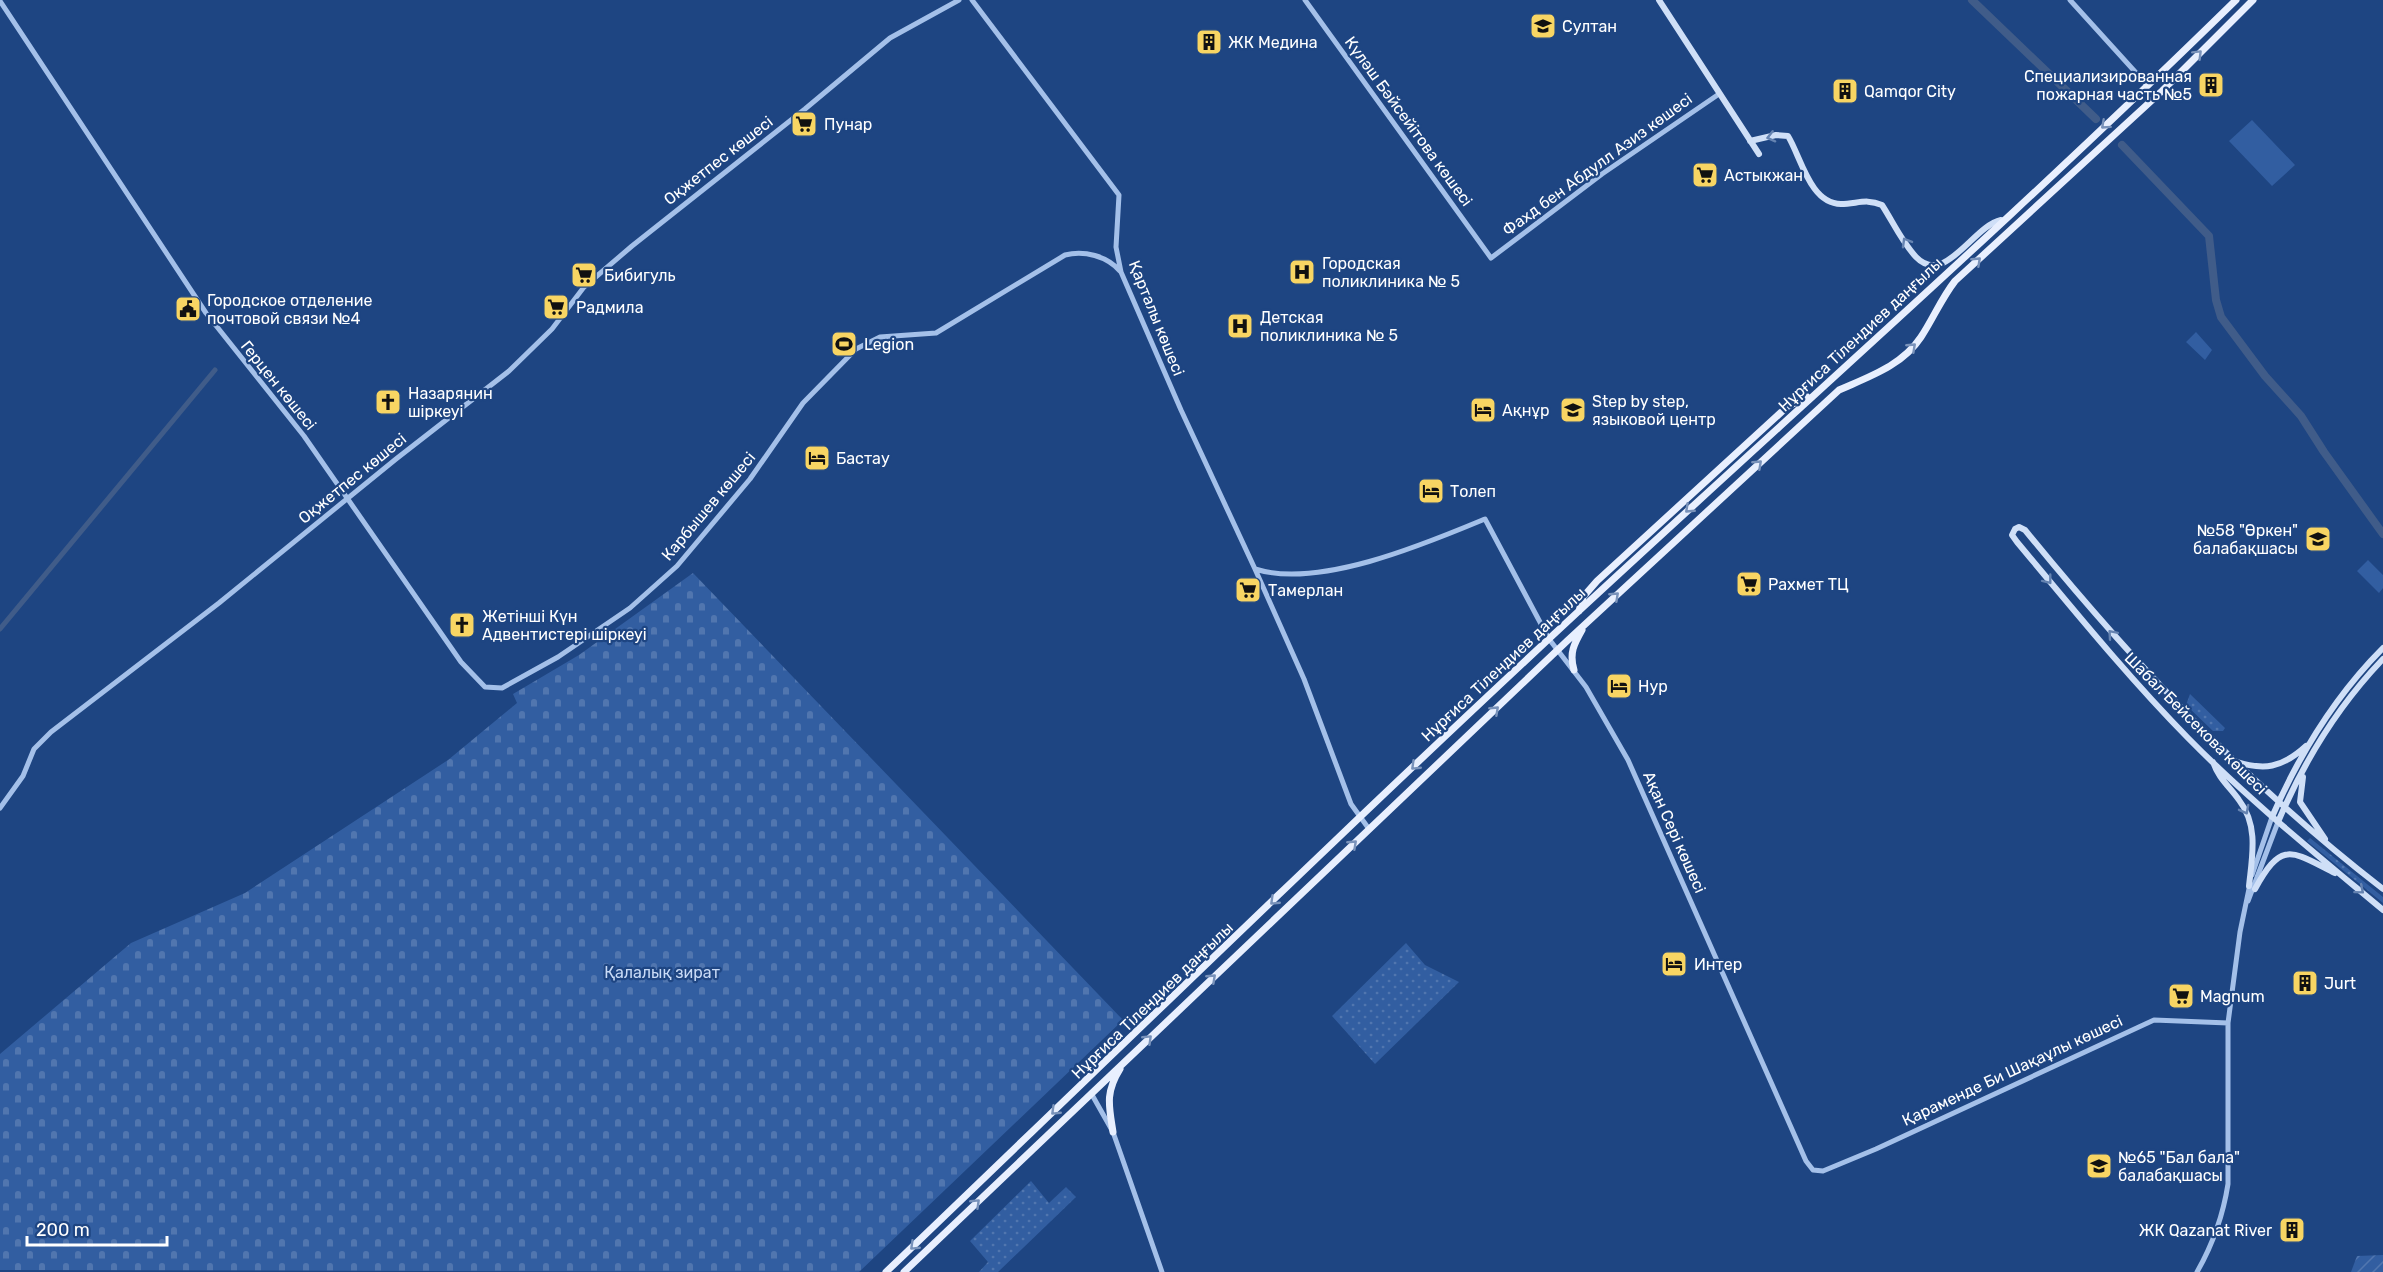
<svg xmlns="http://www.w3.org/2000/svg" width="2383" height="1272" font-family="Rubik,sans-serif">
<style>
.grass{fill:url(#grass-dots)}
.cemetery{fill:url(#cemetery-stones)}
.garden{fill:url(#garden-furrows)}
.pitch{fill:#325ea1}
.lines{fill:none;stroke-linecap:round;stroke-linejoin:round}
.canal{stroke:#405c89;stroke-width:5}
.river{stroke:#405c89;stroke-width:8}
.tertiary{stroke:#a4c0e9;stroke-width:5}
.secondary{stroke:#cfdff7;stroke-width:6}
.primary{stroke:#e8effe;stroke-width:7}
.oneway{stroke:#7992ba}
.oneway2{stroke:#6583b1}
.labels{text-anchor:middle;stroke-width:4.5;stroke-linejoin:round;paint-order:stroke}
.poi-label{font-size:16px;fill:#fff;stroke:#1e4582;text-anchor:start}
.street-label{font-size:16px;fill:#fff;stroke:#1e4582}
.park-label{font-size:16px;fill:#c9dbf7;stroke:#1e4582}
</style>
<defs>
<pattern id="grass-dots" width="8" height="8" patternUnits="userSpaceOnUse" patternTransform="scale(1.5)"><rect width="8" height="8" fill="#325ea1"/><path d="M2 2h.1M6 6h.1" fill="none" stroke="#5176af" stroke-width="1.8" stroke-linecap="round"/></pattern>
<pattern id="cemetery-stones" width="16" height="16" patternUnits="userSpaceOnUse" patternTransform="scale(1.5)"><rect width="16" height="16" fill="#325ea1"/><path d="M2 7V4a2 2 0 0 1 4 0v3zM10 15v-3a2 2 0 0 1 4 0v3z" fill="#5176af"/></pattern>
<pattern id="garden-furrows" width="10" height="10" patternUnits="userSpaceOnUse" patternTransform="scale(1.5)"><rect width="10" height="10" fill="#325ea1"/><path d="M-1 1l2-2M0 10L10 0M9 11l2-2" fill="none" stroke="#5176af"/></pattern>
</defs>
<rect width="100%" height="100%" fill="#1e4582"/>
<!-- grass -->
<path class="grass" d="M 2190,694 L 2225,728 L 2223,731 L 2213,731 L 2186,705 Z
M 2310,838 L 2383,897 L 2383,903 L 2307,841 Z
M 1406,943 L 1425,965 L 1459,982 L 1375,1064 L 1332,1016 Z
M 1031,1181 L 1049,1203 L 1066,1187 L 1076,1197 L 998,1272 L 979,1272 L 988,1262 L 970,1241 Z"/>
<!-- cemetery -->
<path class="cemetery" d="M 693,573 L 1123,1020 L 859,1272 L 0,1270 L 0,1054 L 131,943 L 245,893 L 448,760 L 517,703 L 513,694 L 579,655 Z"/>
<!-- garden -->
<path class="garden" d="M 2383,1255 L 2383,1272 L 2351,1272 L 2357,1256 Z"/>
<!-- pitch -->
<path class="pitch" d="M 2252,120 L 2295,165 L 2272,186 L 2229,141 Z
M 2196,332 L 2212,350 L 2205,360 L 2186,342 Z
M 2368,560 L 2383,575 L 2383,588 L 2379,593 L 2357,571 Z"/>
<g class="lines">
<!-- canal -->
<path class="canal" d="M 0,629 L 215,370"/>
<!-- river -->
<path class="river" d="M 1972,0 L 2096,119
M 2122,145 L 2209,236 L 2216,300 L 2221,317 L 2265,376 L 2301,416 L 2324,452 L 2383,534"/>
<!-- tertiary -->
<path class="tertiary" d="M 972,0 L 1119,195 L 1116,247 L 1121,272 L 1181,410 L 1255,569 C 1319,589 1425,544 1485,519 L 1549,639 L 1586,687 L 1628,760 L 1806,1161 L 1813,1170 L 1823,1171 L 1876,1149 L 2154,1020 L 2228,1023
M 1305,0 L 1491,258 L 1602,174 L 1719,94
M 2070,0 L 2148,86
M 0,1 L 206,313 L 304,436 L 461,662 L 485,687 L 502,688 L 558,657 L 630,608 L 677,566 L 750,479 L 803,403 L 856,349 L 880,337 L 936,333 L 1065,255 C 1084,250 1107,256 1120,271
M 1255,569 L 1304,679 L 1351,804 L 1369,829
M 0,808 L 23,776 L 34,749 L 51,732 L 219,603 L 396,459 L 509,371 L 552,329 L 584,287 L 632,246 L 805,109 L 890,38 L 959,0
M 2252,875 L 2272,817
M 2248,901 L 2278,822
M 1091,1093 L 1113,1132 L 1162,1272
M 2197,1272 C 2213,1244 2223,1216 2228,1184 L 2228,1023 L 2240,932 L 2250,884"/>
<!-- secondary -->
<path class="secondary" d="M 1659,0 L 1759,154
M 1750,141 L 1776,135 L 1788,136 C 1801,157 1810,204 1841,204 C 1857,204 1866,198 1882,205 C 1893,222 1902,242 1916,257 C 1945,287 1973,226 2001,220
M 2234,761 C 2264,771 2282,768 2306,746
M 2213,762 C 2219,779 2229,786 2239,800 C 2259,826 2252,857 2249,886
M 2303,777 L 2300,802 L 2325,839
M 2272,817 C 2299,755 2335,696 2383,648
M 2278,822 C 2304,761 2337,707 2383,659
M 2255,889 C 2282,840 2291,851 2335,873
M 2383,889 C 2245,782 2135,665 2025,530 L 2019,527 L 2015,529 L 2012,535 L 2017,542 C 2073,609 2127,676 2188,738 C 2249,800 2316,854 2383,910"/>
<!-- primary -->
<path class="primary" d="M 1579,611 L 1583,597 L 1597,581 L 1788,406 L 1807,397
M 1574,670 C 1569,653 1574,644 1582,630
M 1113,1132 C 1109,1106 1105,1093 1120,1069
M 886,1272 C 1117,1051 1346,827 1581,609 C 1799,407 2023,209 2236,0
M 904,1272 L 1567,641 L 1839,390 C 1868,377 1902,366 1921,337 C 1933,319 1941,299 1955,281 L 2162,91 L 2253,0"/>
</g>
<!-- one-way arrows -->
<defs><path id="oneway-chevron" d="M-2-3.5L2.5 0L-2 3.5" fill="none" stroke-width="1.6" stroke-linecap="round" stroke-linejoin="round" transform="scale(1.5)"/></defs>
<g class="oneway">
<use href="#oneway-chevron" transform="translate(2198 54) rotate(-45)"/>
<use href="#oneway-chevron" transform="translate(2105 125) rotate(138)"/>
<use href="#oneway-chevron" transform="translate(1977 261) rotate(-43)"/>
<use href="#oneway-chevron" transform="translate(1912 347) rotate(-43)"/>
<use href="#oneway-chevron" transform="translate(1758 464) rotate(-43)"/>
<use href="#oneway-chevron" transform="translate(1689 509) rotate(137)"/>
<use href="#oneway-chevron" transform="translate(1615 596) rotate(-43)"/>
<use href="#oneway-chevron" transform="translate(1495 710) rotate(-43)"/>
<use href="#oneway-chevron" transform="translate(1415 766) rotate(136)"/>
<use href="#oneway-chevron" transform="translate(1353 844) rotate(-43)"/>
<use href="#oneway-chevron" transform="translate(1274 901) rotate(136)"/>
<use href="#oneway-chevron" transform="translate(1212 978) rotate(-43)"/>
<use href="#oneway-chevron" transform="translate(1148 1039) rotate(-44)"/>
<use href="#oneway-chevron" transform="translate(1055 1111) rotate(136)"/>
<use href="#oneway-chevron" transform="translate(976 1203) rotate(-44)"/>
<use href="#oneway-chevron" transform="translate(914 1246) rotate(136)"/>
</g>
<g class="oneway2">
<use href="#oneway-chevron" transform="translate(1771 137) rotate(166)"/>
<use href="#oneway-chevron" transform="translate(1906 242) rotate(-120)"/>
<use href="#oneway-chevron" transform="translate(2048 580) rotate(52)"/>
<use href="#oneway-chevron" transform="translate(2112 634) rotate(-131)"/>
<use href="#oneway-chevron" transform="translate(2245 810) rotate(62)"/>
<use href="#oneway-chevron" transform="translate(2360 890) rotate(40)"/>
</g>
<!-- icons -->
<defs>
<g id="school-square" transform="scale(1.35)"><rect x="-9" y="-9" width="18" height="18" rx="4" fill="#f8d563" stroke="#1e4582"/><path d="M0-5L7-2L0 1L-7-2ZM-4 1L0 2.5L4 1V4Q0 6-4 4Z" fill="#111"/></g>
<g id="building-square" transform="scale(1.35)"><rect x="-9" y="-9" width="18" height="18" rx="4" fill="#f8d563" stroke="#1e4582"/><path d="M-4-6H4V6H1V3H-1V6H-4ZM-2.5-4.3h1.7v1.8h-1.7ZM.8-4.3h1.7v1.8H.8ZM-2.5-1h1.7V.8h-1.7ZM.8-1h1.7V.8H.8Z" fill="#111"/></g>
<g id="supermarket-square" transform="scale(1.35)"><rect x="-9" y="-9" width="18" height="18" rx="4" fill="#f8d563" stroke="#1e4582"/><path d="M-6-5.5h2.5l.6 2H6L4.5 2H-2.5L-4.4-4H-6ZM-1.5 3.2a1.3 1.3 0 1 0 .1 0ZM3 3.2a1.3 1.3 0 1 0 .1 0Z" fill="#111"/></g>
<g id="hospital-square" transform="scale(1.35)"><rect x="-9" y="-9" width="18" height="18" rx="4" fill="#f8d563" stroke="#1e4582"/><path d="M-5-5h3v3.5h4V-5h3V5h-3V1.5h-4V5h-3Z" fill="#111"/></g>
<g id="civic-square" transform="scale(1.35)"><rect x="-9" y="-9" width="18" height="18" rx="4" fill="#f8d563" stroke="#1e4582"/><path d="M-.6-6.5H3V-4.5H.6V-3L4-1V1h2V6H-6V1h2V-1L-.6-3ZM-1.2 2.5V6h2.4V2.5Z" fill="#111"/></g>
<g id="stadium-square" transform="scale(1.35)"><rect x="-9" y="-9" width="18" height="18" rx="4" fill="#f8d563" stroke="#1e4582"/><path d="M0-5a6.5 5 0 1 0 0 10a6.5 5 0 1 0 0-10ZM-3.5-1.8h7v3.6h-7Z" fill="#111"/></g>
<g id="church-square" transform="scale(1.35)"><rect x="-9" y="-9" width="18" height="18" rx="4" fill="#f8d563" stroke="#1e4582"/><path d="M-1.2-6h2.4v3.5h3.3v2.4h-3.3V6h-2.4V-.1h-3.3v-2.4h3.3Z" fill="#111"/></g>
<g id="hotel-square" transform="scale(1.35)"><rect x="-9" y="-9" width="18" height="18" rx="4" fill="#f8d563" stroke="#1e4582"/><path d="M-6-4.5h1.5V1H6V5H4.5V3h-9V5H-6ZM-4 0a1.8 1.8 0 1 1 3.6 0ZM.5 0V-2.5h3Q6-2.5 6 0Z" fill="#111"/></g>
</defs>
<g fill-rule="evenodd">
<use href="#school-square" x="1543" y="26"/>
<use href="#building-square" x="1209" y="42"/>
<use href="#building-square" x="2211" y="85"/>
<use href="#building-square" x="1845" y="91"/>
<use href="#supermarket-square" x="804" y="124"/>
<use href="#supermarket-square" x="1705" y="175"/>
<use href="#hospital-square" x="1302" y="272"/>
<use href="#supermarket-square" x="584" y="275"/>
<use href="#supermarket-square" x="556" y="307"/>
<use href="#civic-square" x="188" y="309"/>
<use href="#hospital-square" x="1240" y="326"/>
<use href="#stadium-square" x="844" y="344"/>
<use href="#church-square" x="388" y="402"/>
<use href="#hotel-square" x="1483" y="410"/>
<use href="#school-square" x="1573" y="410"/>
<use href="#hotel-square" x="817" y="458"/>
<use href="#hotel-square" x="1431" y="491"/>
<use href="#school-square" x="2318" y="539"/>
<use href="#supermarket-square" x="1749" y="584"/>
<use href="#supermarket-square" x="1248" y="590"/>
<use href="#church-square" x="462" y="625"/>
<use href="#hotel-square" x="1619" y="686"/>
<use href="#hotel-square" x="1674" y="964"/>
<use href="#building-square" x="2305" y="983"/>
<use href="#supermarket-square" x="2181" y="996"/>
<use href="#school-square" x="2099" y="1166"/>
<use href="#building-square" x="2292" y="1230"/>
</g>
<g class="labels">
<!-- poi labels -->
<g class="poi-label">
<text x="1562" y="32">Султан</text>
<text x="1228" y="48">ЖК Медина</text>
<text x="2192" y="82" text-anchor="end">Специализированная<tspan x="2192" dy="18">пожарная часть №5</tspan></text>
<text x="1864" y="97">Qamqor City</text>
<text x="824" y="130">Пунар</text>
<text x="1724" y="181">Астыкжан</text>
<text x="1322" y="269">Городская<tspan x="1322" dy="18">поликлиника № 5</tspan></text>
<text x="604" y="281">Бибигуль</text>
<text x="207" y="306">Городское отделение<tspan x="207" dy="18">почтовой связи №4</tspan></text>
<text x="576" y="313">Радмила</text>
<text x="1260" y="323">Детская<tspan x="1260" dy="18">поликлиника № 5</tspan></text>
<text x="864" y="350">Legion</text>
<text x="408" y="399">Назарянин<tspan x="408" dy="18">шіркеуі</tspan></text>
<text x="1592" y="407">Step by step,<tspan x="1592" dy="18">языковой центр</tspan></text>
<text x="1502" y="416">Ақнұр</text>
<text x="836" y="464">Бастау</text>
<text x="1450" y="497">Толеп</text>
<text x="2298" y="536" text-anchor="end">№58 "Өркен"<tspan x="2298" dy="18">балабақшасы</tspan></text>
<text x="1768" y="590">Рахмет ТЦ</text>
<text x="1268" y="596">Тамерлан</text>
<text x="482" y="622">Жетінші Күн<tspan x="482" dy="18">Адвентистері шіркеуі</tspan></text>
<text x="1638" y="692">Нур</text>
<text x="1694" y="970">Интер</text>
<text x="2324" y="989">Jurt</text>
<text x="2200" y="1002">Magnum</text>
<text x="2118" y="1163">№65 "Бал бала"<tspan x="2118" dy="18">балабақшасы</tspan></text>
<text x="2272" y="1236" text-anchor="end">ЖК Qazanat River</text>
</g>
<!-- street labels -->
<g class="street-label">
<text transform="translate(1409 121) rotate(54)" y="6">Күләш Бәйсейітова көшесі</text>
<text transform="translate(718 160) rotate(-38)" y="6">Оқжетпес көшесі</text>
<text transform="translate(1597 164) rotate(-36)" y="6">Фахд бен Абдулл Азиз көшесі</text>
<text transform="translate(1157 318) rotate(68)" y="6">Қарталы көшесі</text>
<text transform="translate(1860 334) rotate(-43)" y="6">Нұрғиса Тілендиев даңғылы</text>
<text transform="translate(279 385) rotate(51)" y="6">Герцен көшесі</text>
<text transform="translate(352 478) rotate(-39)" y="6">Оқжетпес көшесі</text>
<text transform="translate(708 506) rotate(-50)" y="6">Карбышев көшесі</text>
<text transform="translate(1503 664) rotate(-43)" y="6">Нұрғиса Тілендиев даңғылы</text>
<text transform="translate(2196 723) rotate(45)" y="6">Шабал Бейсекова көшесі</text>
<text transform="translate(1675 832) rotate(66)" y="6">Ақан Сері көшесі</text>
<text transform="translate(1152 1000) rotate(-44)" y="6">Нұрғиса Тілендиев даңғылы</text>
<text transform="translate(2012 1070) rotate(-25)" y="6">Қараменде Би Шақаұлы көшесі</text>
</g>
<!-- park labels -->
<g class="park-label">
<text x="662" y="978">Қалалық зират</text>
</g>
</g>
<!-- scale -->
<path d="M27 1236v9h140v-9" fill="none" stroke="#ffffff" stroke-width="3"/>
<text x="36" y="1236" font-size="18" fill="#ffffff" stroke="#1e4582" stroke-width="4.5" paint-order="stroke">200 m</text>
</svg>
